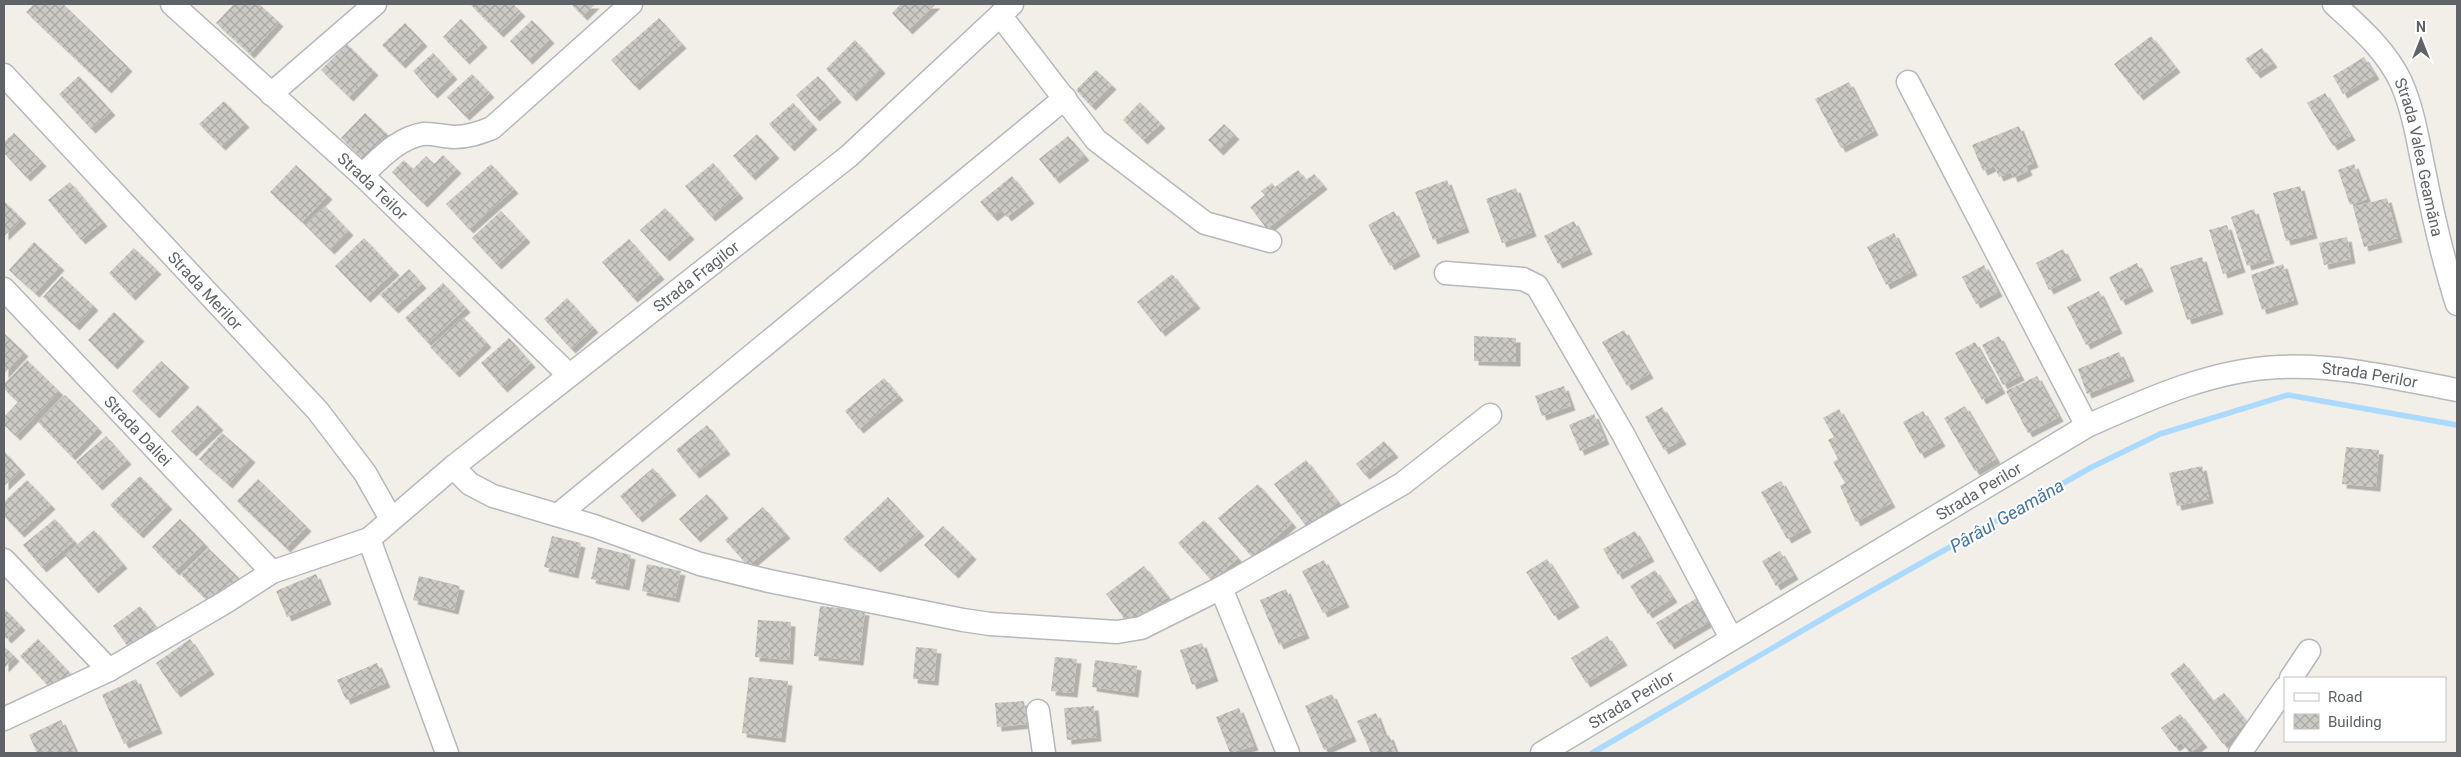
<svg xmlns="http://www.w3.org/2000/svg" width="2461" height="757" font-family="Roboto,sans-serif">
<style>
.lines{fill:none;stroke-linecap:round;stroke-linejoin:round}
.stream{stroke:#aadaff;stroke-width:5.5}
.building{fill:url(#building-cross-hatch);filter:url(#shadow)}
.minor-casing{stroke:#b5b8bc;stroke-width:25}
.minor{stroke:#fff;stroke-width:22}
.labels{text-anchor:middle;stroke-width:4;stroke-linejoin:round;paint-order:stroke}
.street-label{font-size:16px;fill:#5f6368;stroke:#fff}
.water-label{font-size:18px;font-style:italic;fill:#4174aa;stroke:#fff}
</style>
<defs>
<pattern id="building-cross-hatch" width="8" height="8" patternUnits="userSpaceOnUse" patternTransform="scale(1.25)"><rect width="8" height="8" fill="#cccac5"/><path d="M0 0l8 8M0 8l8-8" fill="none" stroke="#a9a8a4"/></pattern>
<filter id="shadow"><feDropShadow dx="4.5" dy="4.5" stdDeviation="0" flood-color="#0004"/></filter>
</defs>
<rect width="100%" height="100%" fill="#f1efe8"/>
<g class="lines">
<!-- stream -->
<path class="stream" d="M 1592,753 L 1836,611 L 2092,467 L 2160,434 L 2288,395 L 2457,425"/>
</g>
<!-- building -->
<path class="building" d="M 34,4 L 63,4 L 128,67 L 107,89 L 26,12 Z
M 234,4 L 259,4 L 279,22 L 250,54 L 216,23 Z
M 470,4 L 513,4 L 521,12 L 499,33 Z
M 571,4 L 595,4 L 583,16 Z
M 901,4 L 936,4 L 908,30 L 892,13 Z
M 659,18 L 682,44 L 635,86 L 611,60 Z
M 461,19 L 483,43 L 465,60 L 443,37 Z
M 532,20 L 550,39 L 528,60 L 510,41 Z
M 405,23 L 423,42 L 401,64 L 382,45 Z
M 2151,36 L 2176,68 L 2139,96 L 2114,64 Z
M 855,40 L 881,69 L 852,97 L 826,69 Z
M 347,44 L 374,71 L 349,97 L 321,70 Z
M 2262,48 L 2273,63 L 2256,74 L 2245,59 Z
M 433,53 L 453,75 L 433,94 L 413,71 Z
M 2364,57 L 2375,75 L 2343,94 L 2333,76 Z
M 1096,70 L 1112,85 L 1091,106 L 1076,90 Z
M 472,74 L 490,93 L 465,116 L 447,97 Z
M 79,76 L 111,111 L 91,129 L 59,94 Z
M 818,76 L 837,98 L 815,117 L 796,95 Z
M 1849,82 L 1874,131 L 1841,148 L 1815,99 Z
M 2325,93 L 2351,136 L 2333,146 L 2307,103 Z
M 224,101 L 245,123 L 221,146 L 199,124 Z
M 1140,102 L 1161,124 L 1143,140 L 1123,120 Z
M 793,103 L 813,125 L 790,147 L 769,124 Z
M 365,113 L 387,134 L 363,159 L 341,138 Z
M 1224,124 L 1235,135 L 1219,151 L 1208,140 Z
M 2019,126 L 2034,163 L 2026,166 L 2028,171 L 2013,178 L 2011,172 L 1999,177 L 1994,166 L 1983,171 L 1972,145 Z
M 14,133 L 42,162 L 26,177 L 4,153 L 4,142 Z
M 757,134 L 775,154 L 751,176 L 733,156 Z
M 1068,136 L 1085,156 L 1055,179 L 1039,159 Z
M 443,155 L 457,169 L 423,203 L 392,172 L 404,160 L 413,169 L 426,156 L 434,164 Z
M 713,163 L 739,194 L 711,217 L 685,186 Z
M 491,164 L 514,189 L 469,229 L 446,204 Z
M 2354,164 L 2367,199 L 2350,205 L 2338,170 Z
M 296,165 L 328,195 L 302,222 L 270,192 Z
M 1298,170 L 1306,180 L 1314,174 L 1323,185 L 1267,229 L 1250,207 L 1265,195 L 1261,191 L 1272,183 L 1275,187 Z
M 1012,176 L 1030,199 L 1007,217 L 1002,210 L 993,217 L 980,202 Z
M 1447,180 L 1465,228 L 1433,240 L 1415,192 Z
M 70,182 L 103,222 L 81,240 L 48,200 Z
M 2300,186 L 2313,234 L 2286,241 L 2273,193 Z
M 1516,188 L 1532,232 L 1502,243 L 1486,199 Z
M 2387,198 L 2398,238 L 2364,247 L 2353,207 Z
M 4,201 L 22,219 L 4,236 Z
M 325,206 L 349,231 L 330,250 L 305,225 Z
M 665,208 L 690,235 L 665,257 L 640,230 Z
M 2254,209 L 2270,259 L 2247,266 L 2231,217 Z
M 501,211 L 526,238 L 497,265 L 472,238 Z
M 1394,211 L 1416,252 L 1390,266 L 1368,225 Z
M 1574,221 L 1588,250 L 1558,264 L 1544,236 Z
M 2227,225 L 2241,268 L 2223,274 L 2209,230 Z
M 1894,233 L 1913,271 L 1886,285 L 1867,247 Z
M 2347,237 L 2351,259 L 2324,265 L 2319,243 Z
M 364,238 L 395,271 L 366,298 L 335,266 Z
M 629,239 L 660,275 L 633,298 L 602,262 Z
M 34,242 L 60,266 L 35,293 L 9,270 Z
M 134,248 L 157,270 L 131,296 L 109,273 Z
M 2063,249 L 2077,276 L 2049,290 L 2036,263 Z
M 2202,257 L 2219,310 L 2187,320 L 2170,267 Z
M 2137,263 L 2149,287 L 2121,301 L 2109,277 Z
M 2283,264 L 2294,300 L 2262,310 L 2251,275 Z
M 1984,265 L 1998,292 L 1976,304 L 1962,277 Z
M 409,269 L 422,284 L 394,309 L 380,295 Z
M 1172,274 L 1196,304 L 1161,332 L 1137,302 Z
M 62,276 L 94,306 L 75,326 L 43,297 Z
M 443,283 L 466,308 L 428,343 L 405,318 Z
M 2099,291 L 2118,329 L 2086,345 L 2067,307 Z
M 567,298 L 594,328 L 571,349 L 544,319 Z
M 114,312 L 140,337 L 113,365 L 88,340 Z
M 463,317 L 487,343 L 455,373 L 430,347 Z
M 1624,330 L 1649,374 L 1627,386 L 1602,342 Z
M 4,333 L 24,352 L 4,374 Z
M 1474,336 L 1516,338 L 1516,362 L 1474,361 Z
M 1999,336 L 2020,376 L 2003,385 L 1982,345 Z
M 509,338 L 531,363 L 503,388 L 481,363 Z
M 1975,342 L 2001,389 L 1982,400 L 1955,353 Z
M 2119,352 L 2130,377 L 2087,394 L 2078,369 Z
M 27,360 L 59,391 L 16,436 L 4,425 L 4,417 L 18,402 L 4,389 L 4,384 Z
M 161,361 L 185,383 L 155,414 L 132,391 Z
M 2037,376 L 2059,417 L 2028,433 L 2006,391 Z
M 884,378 L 899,396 L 859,429 L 845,411 Z
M 1564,386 L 1571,406 L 1542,416 L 1535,396 Z
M 65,395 L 98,428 L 71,456 L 38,422 Z
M 198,405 L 219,426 L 192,452 L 171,431 Z
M 1965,406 L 1996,459 L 1975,471 L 1944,418 Z
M 1662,407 L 1682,440 L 1664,450 L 1645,417 Z
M 1839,409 L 1891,503 L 1856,522 L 1840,486 L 1845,483 L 1833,462 L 1838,459 L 1828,440 L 1834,437 L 1823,418 Z
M 1923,411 L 1941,442 L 1920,454 L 1903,422 Z
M 1594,414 L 1605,440 L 1580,451 L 1569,425 Z
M 707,425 L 726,450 L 695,474 L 676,450 Z
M 222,433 L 251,458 L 228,484 L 199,459 Z
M 106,436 L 127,460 L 98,486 L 76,462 Z
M 1384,441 L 1394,453 L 1365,475 L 1356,464 Z
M 2346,447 L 2379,450 L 2376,487 L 2342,484 Z
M 4,451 L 21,470 L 4,486 Z
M 1306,460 L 1338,502 L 1306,526 L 1274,484 Z
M 2202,466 L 2209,499 L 2177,506 L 2169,473 Z
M 653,468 L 672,491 L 638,518 L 620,496 Z
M 140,476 L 168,505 L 139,534 L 110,505 Z
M 258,479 L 307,527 L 286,548 L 237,501 Z
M 27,480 L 51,505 L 20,533 L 4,516 L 4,502 Z
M 1781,481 L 1807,528 L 1787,539 L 1761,492 Z
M 1258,484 L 1292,523 L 1253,558 L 1218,518 Z
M 707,494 L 724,514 L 696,538 L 679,519 Z
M 888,497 L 920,532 L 876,568 L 843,539 Z
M 763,507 L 786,534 L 748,566 L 725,540 Z
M 55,519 L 74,541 L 42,568 L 23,545 Z
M 180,519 L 204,543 L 175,571 L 152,547 Z
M 1204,520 L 1238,558 L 1212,581 L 1178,543 Z
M 943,526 L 972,555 L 954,574 L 924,545 Z
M 94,530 L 123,564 L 94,589 L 65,555 Z
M 1635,531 L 1650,557 L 1618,575 L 1603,549 Z
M 552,536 L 581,543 L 574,574 L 544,567 Z
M 598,547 L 631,555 L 625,586 L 591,579 Z
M 208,548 L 239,578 L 213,606 L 181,575 Z
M 1780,551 L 1794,575 L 1776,586 L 1762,561 Z
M 1547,559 L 1575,603 L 1554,616 L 1526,572 Z
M 1324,560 L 1345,603 L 1323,613 L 1302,571 Z
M 647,564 L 681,571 L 675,598 L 642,591 Z
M 1144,566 L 1168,597 L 1129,625 L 1106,594 Z
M 1655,570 L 1673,598 L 1648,614 L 1630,586 Z
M 316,574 L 327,600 L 287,617 L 276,591 Z
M 419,576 L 460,586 L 454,610 L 413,600 Z
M 1286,589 L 1305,634 L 1279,645 L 1260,600 Z
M 1700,596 L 1714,619 L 1670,645 L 1656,623 Z
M 140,606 L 158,630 L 131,651 L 113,626 Z
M 820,606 L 865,611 L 859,661 L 814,656 Z
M 4,608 L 21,626 L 7,639 L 4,636 Z
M 758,620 L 791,622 L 789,660 L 755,657 Z
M 1607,636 L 1623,661 L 1586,683 L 1571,658 Z
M 38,639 L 71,674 L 53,691 L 20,656 Z
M 190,639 L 210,670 L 176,693 L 156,663 Z
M 1202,643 L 1214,677 L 1192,685 L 1180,650 Z
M 4,646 L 15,657 L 4,668 Z
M 916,647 L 937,649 L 934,681 L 913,679 Z
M 1055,657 L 1077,659 L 1073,693 L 1051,691 Z
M 1095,660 L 1137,666 L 1134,693 L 1092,687 Z
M 377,663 L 386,683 L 346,700 L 337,680 Z
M 2184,663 L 2213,701 L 2224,693 L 2249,725 L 2223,744 L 2170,674 Z
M 749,677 L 788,681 L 781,738 L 742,733 Z
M 136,679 L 158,729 L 124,744 L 102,695 Z
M 1332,694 L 1352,737 L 1324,750 L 1305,706 Z
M 1024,701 L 1027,724 L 997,727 L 995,703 Z
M 1094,706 L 1097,737 L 1067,740 L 1064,708 Z
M 1239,708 L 1254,746 L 1230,753 L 1216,717 Z
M 1376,713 L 1385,737 L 1389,735 L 1396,753 L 1371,753 L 1357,721 Z
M 2180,714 L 2203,743 L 2190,753 L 2181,743 L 2175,747 L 2161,728 Z
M 61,720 L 76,753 L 37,753 L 29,735 Z"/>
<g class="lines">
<!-- minor casing -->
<g class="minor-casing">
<g id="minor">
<path id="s1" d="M 172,4 L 362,175 L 569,375"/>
<path id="s2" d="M 2334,4 C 2359,27 2386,50 2401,82 C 2413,109 2418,141 2424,170 C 2433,216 2443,260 2457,304"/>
<path d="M 1000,15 L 1096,140 L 1205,223 L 1270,241"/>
<path id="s3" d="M 4,75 L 318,411 L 365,473 L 391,519"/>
<path d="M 1908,82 L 2087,426"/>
<path d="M 271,94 L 375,4"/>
<path d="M 362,175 C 380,159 398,138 423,134 C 433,133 444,137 454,137 C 468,137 479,133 492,128 L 631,4"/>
<path d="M 1446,273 L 1523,279 L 1537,286 L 1623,434 L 1731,638"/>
<path id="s4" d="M 4,289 L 272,572"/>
<path d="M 453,467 L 470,484 L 493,496 L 594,526 L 700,564 L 769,581 L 963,620 L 990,624 L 1117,632 L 1141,628 L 1221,588 L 1402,484 L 1490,415"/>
<path d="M 558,515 L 1065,98"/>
<path d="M 369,539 L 447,753"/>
<path d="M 4,560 L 109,670"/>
<path d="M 1221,588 L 1288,753"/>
<path d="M 2291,678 L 2309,651"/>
<path d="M 1038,711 L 1044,753"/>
<path id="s5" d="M 4,719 L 109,670 L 224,603 L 272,572 L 369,539 L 453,467 L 849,156 L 1012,4"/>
<path id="s6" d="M 1542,753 L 2087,426 C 2148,399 2211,370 2279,367 C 2339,364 2399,379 2457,390"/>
<path d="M 2240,753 L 2285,688"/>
</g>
</g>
<!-- minor -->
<use href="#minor" class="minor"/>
</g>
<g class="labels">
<!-- street labels -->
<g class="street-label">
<text dy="6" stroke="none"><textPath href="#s2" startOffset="181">Strada Valea Geamăna</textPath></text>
<text dy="6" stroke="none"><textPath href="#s1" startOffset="271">Strada Teilor</textPath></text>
<text dy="6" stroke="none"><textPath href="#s5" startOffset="828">Strada Fragilor</textPath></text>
<text dy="6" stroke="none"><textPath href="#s3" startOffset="295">Strada Merilor</textPath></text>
<text dy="6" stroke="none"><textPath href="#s6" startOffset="929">Strada Perilor</textPath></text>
<text dy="6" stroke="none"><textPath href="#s4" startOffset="195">Strada Daliei</textPath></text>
<text dy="6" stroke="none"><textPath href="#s6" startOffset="509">Strada Perilor</textPath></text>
<text dy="6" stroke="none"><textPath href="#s6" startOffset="104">Strada Perilor</textPath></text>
</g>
<!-- water labels -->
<g class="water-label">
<text transform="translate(2007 516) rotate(-30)" y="6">Pârâul Geamăna</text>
</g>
</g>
<!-- border -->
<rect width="2461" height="757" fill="none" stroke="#5f6368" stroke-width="10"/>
<!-- legend -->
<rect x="2284" y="677" width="162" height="65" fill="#ffffff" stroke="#bfc1c3"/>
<rect x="2294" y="693" width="25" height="8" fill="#ffffff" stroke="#bfc1c3"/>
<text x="2328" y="702" font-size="15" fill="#5f6368">Road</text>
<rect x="2294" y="714" width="25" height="15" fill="url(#building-cross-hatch)" stroke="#bfc1c3"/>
<text x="2328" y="727" font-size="15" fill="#5f6368">Building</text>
<!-- north arrow -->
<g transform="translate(2421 40)" stroke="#ffffff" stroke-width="4" paint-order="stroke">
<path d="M0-4L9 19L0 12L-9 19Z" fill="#5f6368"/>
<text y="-8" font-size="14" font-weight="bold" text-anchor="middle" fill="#5f6368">N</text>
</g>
</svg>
